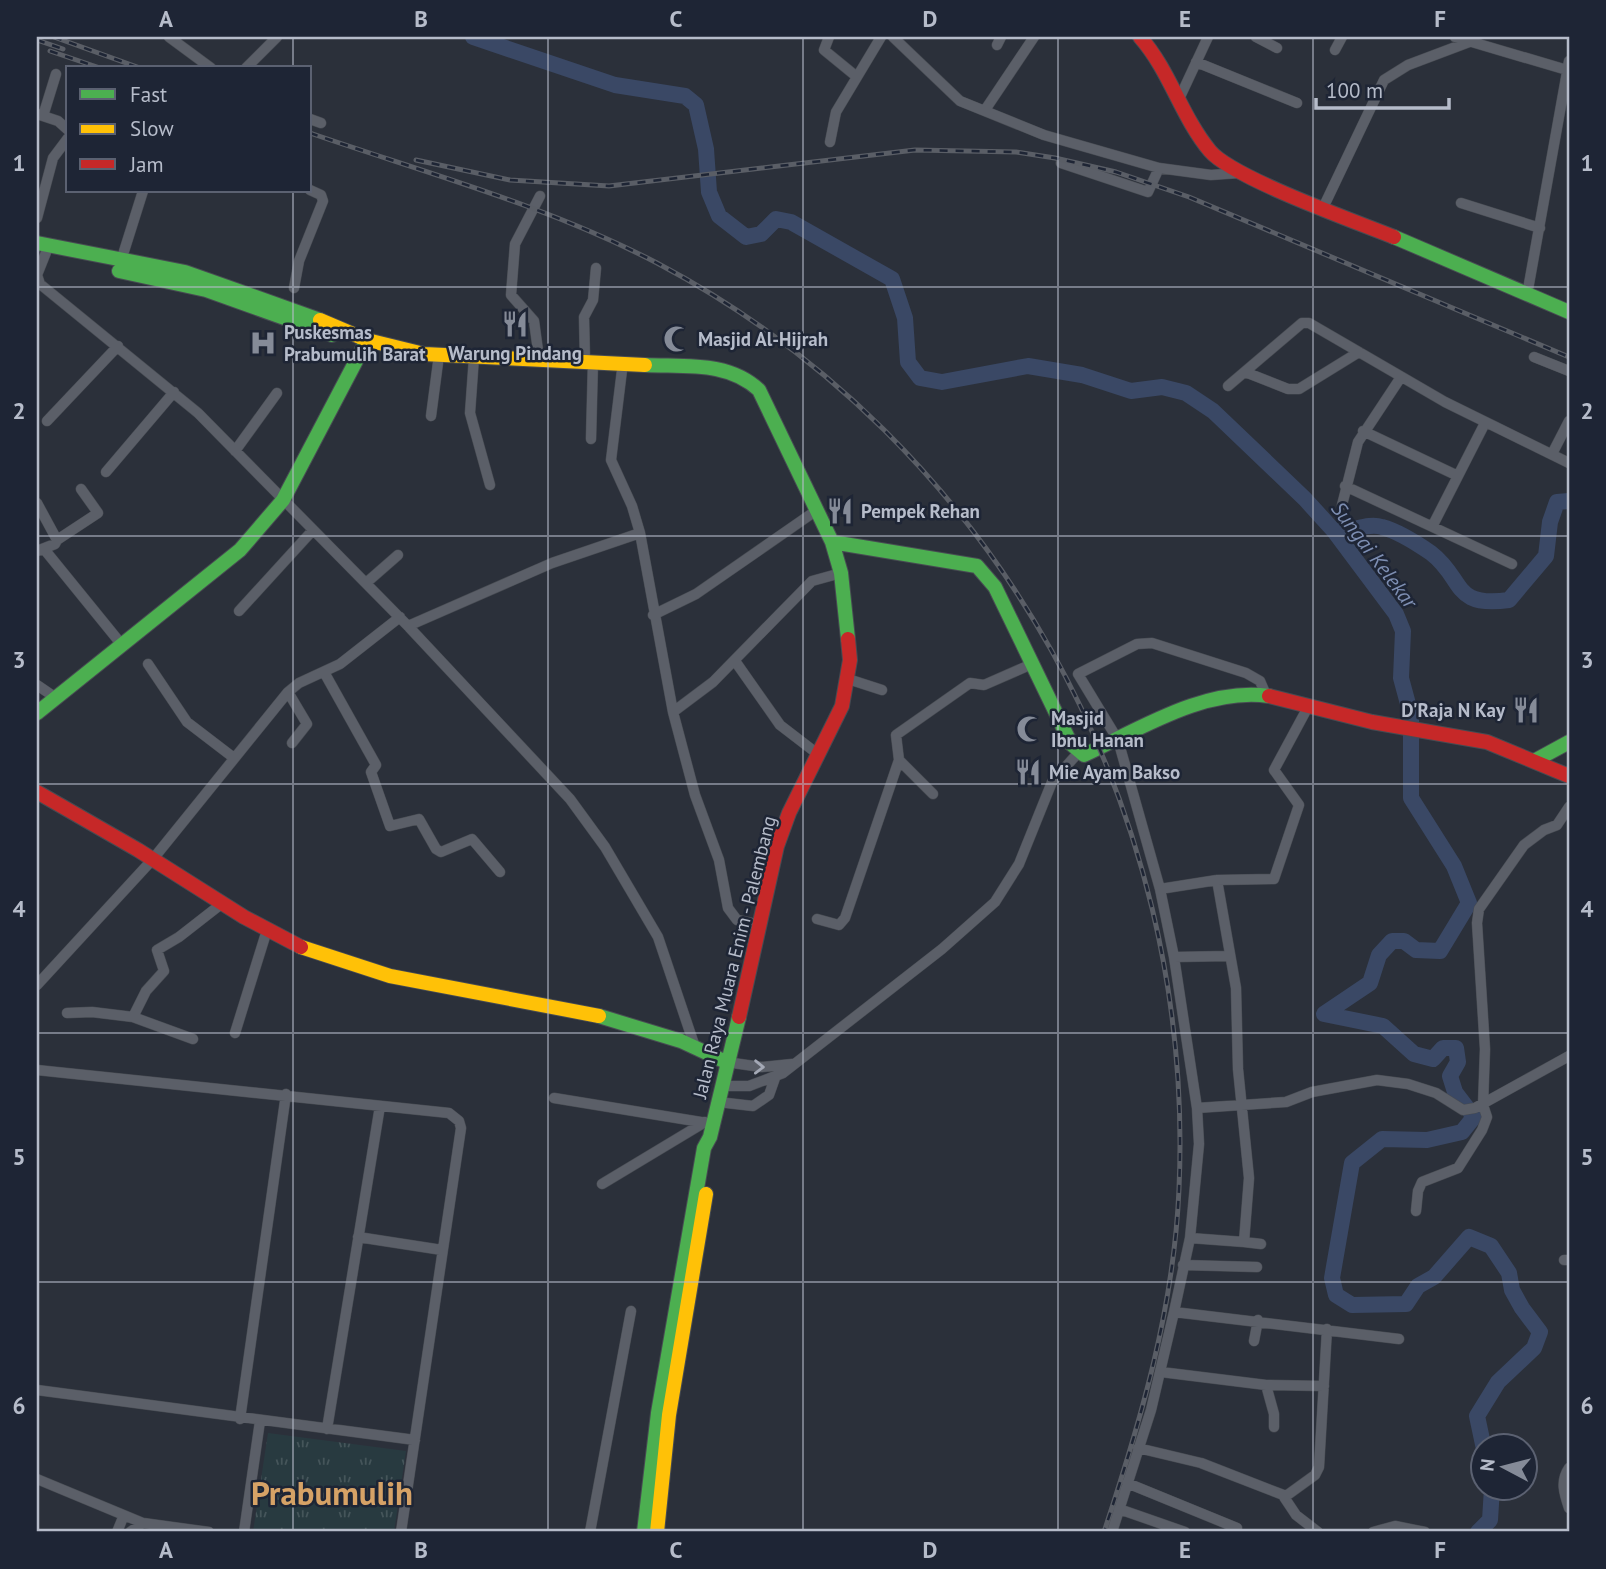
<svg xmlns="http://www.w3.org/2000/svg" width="1606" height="1569" font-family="'PT Sans',sans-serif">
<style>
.grass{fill:url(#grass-tufts)}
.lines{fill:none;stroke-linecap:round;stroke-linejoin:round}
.river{stroke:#3a4865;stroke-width:16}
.street-casing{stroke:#474b52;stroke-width:11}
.fast-casing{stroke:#474b52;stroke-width:16}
.slow-casing{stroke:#474b52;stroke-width:16}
.jam-casing{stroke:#474b52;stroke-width:16}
.street{stroke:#5b5f68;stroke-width:10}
.fast{stroke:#4caf50;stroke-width:14}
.slow{stroke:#ffc107;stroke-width:14}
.jam{stroke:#c62828;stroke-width:14}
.rail-casing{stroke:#5a5e66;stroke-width:5}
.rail{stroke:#1e2535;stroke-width:2.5;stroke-dasharray:8;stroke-linecap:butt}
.oneway{stroke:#a4a9b6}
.grid{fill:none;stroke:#b6bcca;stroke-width:2;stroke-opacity:0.55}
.labels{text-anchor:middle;stroke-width:5;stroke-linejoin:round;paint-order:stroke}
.poi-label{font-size:19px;font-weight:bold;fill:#b6bcca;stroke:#1e2535;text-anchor:start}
.street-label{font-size:19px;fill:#b6bcca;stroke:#1e2535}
.water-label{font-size:21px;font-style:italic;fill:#7d8eb2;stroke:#1e2535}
.town-label{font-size:33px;font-weight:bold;fill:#d6a266;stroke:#1e2535}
.neatline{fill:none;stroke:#b6bcca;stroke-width:2.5}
.grid-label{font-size:23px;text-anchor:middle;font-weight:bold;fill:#b6bcca}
</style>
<defs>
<pattern id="grass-tufts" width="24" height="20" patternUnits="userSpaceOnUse" patternTransform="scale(1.75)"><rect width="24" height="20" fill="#283a40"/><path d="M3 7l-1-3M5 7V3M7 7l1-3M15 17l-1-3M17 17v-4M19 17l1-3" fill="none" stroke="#45555a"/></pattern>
</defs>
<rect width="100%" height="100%" fill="#2b303a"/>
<!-- grass -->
<path class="grass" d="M 268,1433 L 406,1451 L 394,1532 L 253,1532 Z"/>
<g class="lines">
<!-- river -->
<path class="river" d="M 473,37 L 615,85 L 685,96 L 696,105 L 706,149 L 709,192 L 719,216 L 746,237 L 761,234 L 776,219 L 791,222 L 892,279 L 905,318 L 908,362 L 920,378 L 942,382 L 1028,366 L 1082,375 L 1131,391 L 1162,387 L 1186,393 L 1213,411 L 1305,499 L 1334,531 L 1396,614 L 1403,631 L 1401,678 L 1411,715 L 1411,798 L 1454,866 L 1469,903 L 1440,951 L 1416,950 L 1404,941 L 1392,941 L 1379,955 L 1370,983 L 1324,1014 L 1383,1026 L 1414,1054 L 1433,1059 L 1443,1048 L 1456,1048 L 1458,1062 L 1450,1076 L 1455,1092 L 1474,1117 L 1462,1132 L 1427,1140 L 1382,1139 L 1352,1163 L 1332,1278 L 1336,1295 L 1352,1305 L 1406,1304 L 1418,1286 L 1434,1277 L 1469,1237 L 1491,1246 L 1509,1273 L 1512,1290 L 1522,1308 L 1540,1332 L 1534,1348 L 1498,1382 L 1477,1416 L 1484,1449
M 1334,531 C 1350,533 1367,522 1382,527 C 1397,531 1418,544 1431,553 C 1465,579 1451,608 1509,600 L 1546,556 L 1550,522 L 1557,502 L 1569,501
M 1478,1532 L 1490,1520 L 1492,1488"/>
<!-- street casing -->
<g class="street-casing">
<path id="street" d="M 169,37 L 211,68
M 829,37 L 824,50 L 857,77
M 893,37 L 960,101 L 1044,135 L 1159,168 L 1211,175 L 1239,173
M 1256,37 L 1277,48
M 1455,37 L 1567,70
M 997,45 L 1001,37
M 1335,50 L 1342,37
M 1196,62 L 1297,103
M 246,68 L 277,37
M 1180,97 L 1208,37
M 985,110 L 1034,37
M 37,114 L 58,121 L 68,130
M 43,116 L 56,74
M 310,119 L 321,123
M 830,142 L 836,112 L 881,37
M 1061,163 L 1148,192 L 1159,168
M 1461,203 L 1540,228
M 1323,208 L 1384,80 L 1408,65 L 1469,42
M 37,218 L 53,158 L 68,138
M 49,245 L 37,275 L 40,284 L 198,413 L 408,626 L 570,799 L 605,847 L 658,937 L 694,1044
M 120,264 L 143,191
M 294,288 L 299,261 L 323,201 L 321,195 L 310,190
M 1527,295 L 1569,61
M 474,357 L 470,413 L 490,485
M 1534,357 L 1569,371
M 539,358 L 534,321 L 511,295 L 515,244 L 540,196
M 585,360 L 584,317 L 593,300 L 596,268
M 623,362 L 611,460 L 632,506 L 640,533 L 673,712 L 695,795 L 719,860 L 728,908 L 737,920 L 761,925
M 1245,372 L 1288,389 L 1299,389 L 1359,352
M 1228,386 L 1302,323 L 1309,323 L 1445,402 L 1569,463
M 431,416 L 439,355
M 47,421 L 118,346
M 1363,431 L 1458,476
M 591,439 L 593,361
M 235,451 L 277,393
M 1552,454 L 1569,421
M 106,472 L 174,392
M 1345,486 L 1512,564
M 37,503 L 57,540 L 55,544 L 37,551
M 1342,505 L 1358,442 L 1401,377
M 1433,525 L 1485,423
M 57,540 L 98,513 L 81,489
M 44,549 L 122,645
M 366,583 L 398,555
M 239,611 L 313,530
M 653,615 L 696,594 L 817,510
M 408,626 L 552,563 L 640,533
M 735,661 L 780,725 L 819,755
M 148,664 L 187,722 L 234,758
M 324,672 L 376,765 L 371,772 L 390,826 L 419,819 L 436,849 L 441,852 L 472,839 L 500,872
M 848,679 L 882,690
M 37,685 L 56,698
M 288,692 L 307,724 L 292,743
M 673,712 L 713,682 L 812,581 L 841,573
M 899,760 L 933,794
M 1160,889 L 1217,880 L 1274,879 L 1299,805 L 1274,770 L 1308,707
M 817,919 L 839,925 L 845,918 L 899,760 L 896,735 L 970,683 L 984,685 L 1032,664
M 1174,957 L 1229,956
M 37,985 L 153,859 L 288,692 L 299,683 L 340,664 L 400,617
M 67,1013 L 92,1012 L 133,1017
M 235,1033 L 267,930
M 193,1039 L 133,1017 L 146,991 L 164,971 L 157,950 L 179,937 L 220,905
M 726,1062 L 761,1067 L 792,1064
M 37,1070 L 449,1113 L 459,1121 L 461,1128 L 401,1532
M 721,1086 L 749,1086 L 783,1073 L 942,949 L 995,902 L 1019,864 L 1052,782 L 1078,753
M 554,1098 L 713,1124
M 718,1102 L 753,1106 L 769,1095 L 775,1078
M 1197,1108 L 1286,1102 L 1312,1092 L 1377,1080 L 1408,1084 L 1436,1093 L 1463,1110 L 1475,1108 L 1569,1056
M 602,1184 L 705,1122
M 1416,1211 L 1418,1191 L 1422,1182 L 1458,1168 L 1482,1130 L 1487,1117 L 1483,1105 L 1485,1049 L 1477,923 L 1479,909 L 1524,845 L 1544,830 L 1557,825 L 1569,807
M 358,1237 L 442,1250
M 1190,1238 L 1244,1242 L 1249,1178 L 1238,1069 L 1236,988 L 1217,880
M 1244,1242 L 1261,1244
M 1564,1260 L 1569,1260
M 1183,1265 L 1257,1267
M 1174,1312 L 1399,1339
M 1254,1341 L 1258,1320
M 1161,1372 L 1266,1385 L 1324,1386
M 1266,1385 L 1274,1414 L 1274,1427
M 37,1390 L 415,1440
M 240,1419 L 286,1094
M 327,1429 L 380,1106
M 1138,1448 L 1201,1463 L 1286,1496 L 1315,1475 L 1319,1467 L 1327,1329
M 1569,1468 C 1560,1481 1564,1493 1569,1508
M 37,1479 L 143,1523 L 209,1532
M 1127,1483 L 1237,1528
M 1284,1497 L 1296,1515 L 1318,1532
M 1119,1509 L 1185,1532
M 117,1532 L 124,1515
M 130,1532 L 143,1523
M 244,1532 L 260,1421
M 590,1532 L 631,1311
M 1112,1532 L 1151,1410 L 1174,1312 L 1190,1238 L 1199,1144 L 1197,1108 L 1174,957 L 1160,889 L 1118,740 L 1078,674 L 1137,644 L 1152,643 L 1246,673 L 1260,681 L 1266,695
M 1373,1532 L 1395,1526 L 1425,1532"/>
</g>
<!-- fast casing -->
<g class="fast-casing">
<path id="fast" d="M 1394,237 L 1569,312
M 37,243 L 185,272 L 320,320
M 119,271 L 206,290 L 332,335
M 645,365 C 686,367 728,361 759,390 L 832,542 L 841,573 L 848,639
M 832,542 L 977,566 L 995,587 L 1071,744 L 1084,755 C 1140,729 1205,687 1269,696
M 37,713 L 240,550 L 283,500 L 367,340
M 1536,760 L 1569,742
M 599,1016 L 681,1041 L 726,1062
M 644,1532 L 658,1413 L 704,1148 L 710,1137 L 739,1017"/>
</g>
<!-- slow casing -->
<g class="slow-casing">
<path id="slow" d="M 320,320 L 367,340 L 424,354 L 645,365
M 301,947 L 390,976 L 599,1016
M 657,1532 L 669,1415 L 706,1194"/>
</g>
<!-- jam casing -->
<g class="jam-casing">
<path id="jam" d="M 1140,37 C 1170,71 1181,116 1210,151 C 1233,178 1354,221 1394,237
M 1269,696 L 1372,722 L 1487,742 L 1569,776
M 37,792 L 138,850 L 244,917 L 301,947
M 739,1017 L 777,846 L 789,813 L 842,706 L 850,660 L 848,639"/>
</g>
<!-- street -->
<use href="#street" class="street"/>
<!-- fast -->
<use href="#fast" class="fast"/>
<!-- slow -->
<use href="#slow" class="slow"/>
<!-- jam -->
<use href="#jam" class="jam"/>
<!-- rail casing -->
<g class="rail-casing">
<path id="rail" d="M 54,37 L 140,68
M 37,40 L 63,49
M 50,51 L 100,68
M 310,133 C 426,173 548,206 657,263 C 996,442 1196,809 1179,1189 C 1174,1308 1141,1420 1104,1532
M 416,160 L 510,180 L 609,186 L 915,150 L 1016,152 L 1055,158 L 1116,172 L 1189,197 L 1569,357"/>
</g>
<!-- rail -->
<use href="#rail" class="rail"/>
</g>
<!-- one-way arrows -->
<defs><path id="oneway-chevron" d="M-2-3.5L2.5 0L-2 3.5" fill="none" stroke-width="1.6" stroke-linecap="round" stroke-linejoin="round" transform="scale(1.75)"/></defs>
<use class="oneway" href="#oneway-chevron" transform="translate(759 1067) rotate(1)"/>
<!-- grid -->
<path class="grid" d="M 293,37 L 293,68M 548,37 L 548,1532M 803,37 L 803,1532M 1058,37 L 1058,1532M 1313,37 L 1313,1532M 293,191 L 293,1532M 37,287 L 1569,287M 37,536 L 1569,536M 37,784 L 1569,784M 37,1033 L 1569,1033M 37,1282 L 1569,1282"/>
<!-- icons -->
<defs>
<g id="restaurant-bare" transform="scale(2.1)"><path d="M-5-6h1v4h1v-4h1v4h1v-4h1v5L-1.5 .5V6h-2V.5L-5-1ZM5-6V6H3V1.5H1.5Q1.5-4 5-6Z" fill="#858b98" stroke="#1e2535" stroke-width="2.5" paint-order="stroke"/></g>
<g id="mosque-bare" transform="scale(2.1)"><path d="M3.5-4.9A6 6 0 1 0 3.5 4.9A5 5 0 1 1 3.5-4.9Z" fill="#858b98" stroke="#1e2535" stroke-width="2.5" paint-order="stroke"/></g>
<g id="hospital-bare" transform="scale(2.1)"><path d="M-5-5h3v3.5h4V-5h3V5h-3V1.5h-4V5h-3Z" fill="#858b98" stroke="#1e2535" stroke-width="2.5" paint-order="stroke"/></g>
</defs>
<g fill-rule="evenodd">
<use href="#restaurant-bare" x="515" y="324"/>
<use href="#mosque-bare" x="677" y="339"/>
<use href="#hospital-bare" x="263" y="343"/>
<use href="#restaurant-bare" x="840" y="511"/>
<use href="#restaurant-bare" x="1526" y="710"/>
<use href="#mosque-bare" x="1030" y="729"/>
<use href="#restaurant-bare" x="1028" y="772"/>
</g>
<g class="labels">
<!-- poi labels -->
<g class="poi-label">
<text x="284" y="339">Puskesmas<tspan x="284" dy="22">Prabumulih Barat</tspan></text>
<text x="698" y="346">Masjid Al-Hijrah</text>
<text x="515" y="360" text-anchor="middle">Warung Pindang</text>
<text x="861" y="518">Pempek Rehan</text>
<text x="1505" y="717" text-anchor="end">D'Raja N Kay</text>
<text x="1051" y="725">Masjid<tspan x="1051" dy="22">Ibnu Hanan</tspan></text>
<text x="1049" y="779">Mie Ayam Bakso</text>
</g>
<!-- street labels -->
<g class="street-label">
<text transform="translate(734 957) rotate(-76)" y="7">Jalan Raya Muara Enim - Palembang</text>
</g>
<!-- water labels -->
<g class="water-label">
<text transform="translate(1374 555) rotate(53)" y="7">Sungai Kelekar</text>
</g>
<!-- town labels -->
<g class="town-label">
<text x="332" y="1505">Prabumulih</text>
</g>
</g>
<!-- border -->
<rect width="1606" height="1569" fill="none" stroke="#1e2535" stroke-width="77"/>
<!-- legend -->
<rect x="66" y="66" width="245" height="126" fill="#1e2535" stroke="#5b6171" stroke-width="2"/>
<rect x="80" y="89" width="35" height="10" fill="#4caf50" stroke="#5b6171" stroke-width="2"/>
<text x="130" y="102" font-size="21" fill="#b6bcca">Fast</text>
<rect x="80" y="124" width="35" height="10" fill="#ffc107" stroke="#5b6171" stroke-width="2"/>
<text x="130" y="136" font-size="21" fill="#b6bcca">Slow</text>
<rect x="80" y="159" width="35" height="10" fill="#c62828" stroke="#5b6171" stroke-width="2"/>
<text x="130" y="172" font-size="21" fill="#b6bcca">Jam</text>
<!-- north arrow -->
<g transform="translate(1504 1467) rotate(277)"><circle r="33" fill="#1e2535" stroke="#5b6171" stroke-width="2"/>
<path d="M0-5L12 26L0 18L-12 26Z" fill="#858b98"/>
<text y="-10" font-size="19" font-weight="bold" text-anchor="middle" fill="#b6bcca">N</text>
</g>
<!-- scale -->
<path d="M1316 98v10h133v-10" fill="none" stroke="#b6bcca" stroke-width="3.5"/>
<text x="1326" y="98" font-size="21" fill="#b6bcca" stroke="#1e2535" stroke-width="5" paint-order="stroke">100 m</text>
<rect x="38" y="38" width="1530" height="1492" class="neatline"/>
<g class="grid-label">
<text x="166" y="27">A</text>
<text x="421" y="27">B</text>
<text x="676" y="27">C</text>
<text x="930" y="27">D</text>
<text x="1185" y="27">E</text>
<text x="1440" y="27">F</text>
<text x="19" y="171">1</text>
<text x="1587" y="171">1</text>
<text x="19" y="419">2</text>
<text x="1587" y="419">2</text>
<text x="19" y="668">3</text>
<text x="1587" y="668">3</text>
<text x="19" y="917">4</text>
<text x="1587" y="917">4</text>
<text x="19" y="1165">5</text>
<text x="1587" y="1165">5</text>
<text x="19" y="1414">6</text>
<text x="1587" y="1414">6</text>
<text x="166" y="1558">A</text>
<text x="421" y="1558">B</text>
<text x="676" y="1558">C</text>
<text x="930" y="1558">D</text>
<text x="1185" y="1558">E</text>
<text x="1440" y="1558">F</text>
</g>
</svg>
